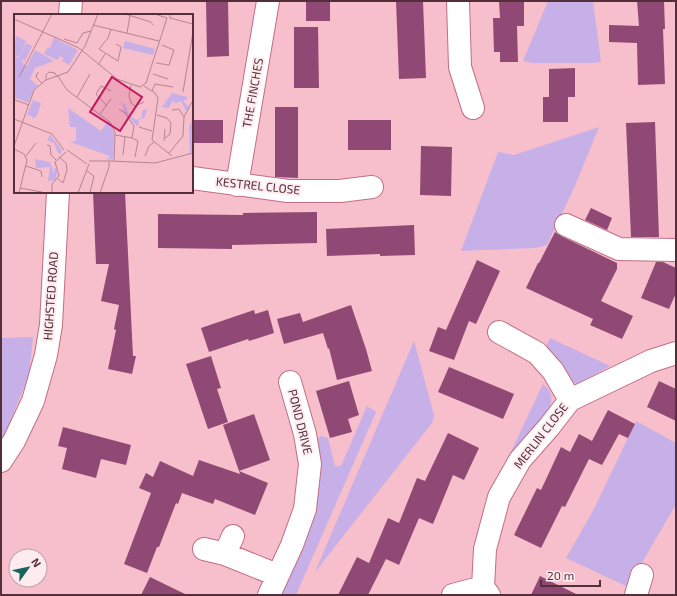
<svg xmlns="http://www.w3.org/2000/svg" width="677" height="596" font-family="'Exo 2',sans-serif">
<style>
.green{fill:#c7afe8}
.building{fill:#8f4974}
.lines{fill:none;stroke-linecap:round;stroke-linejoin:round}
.minor-casing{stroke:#c26e84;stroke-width:24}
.minor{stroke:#fff;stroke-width:22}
.labels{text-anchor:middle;stroke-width:4;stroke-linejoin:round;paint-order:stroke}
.street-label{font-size:12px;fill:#542f39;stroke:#feebef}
.inset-road{fill:none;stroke:#b58591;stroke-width:1}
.view{fill:#c2185b;fill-opacity:0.15;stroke:#c2185b;stroke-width:2}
.inset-edge{fill:none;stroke:#542f39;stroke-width:2}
</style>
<rect width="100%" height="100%" fill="#f6bfcb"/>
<!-- green -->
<path class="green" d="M 548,1 L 593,1 L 601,62 L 594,63 L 532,63 L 523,61 Z
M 599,127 L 574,188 L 547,245 L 536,248 L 461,251 L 498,152 L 514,155 Z
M 33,337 L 29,375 L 5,434 L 1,441 L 1,338 Z
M 550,338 L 610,366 L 577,384 C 565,379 551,359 546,347 Z
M 414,341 L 434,415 L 432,423 L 315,572 Z
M 543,384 C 564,400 540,423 528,436 C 521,444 514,452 507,460 Z
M 367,406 L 376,412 L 296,595 L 278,595 L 317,503 L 321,473 L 317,440 L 321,436 L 328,438 L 335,466 L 341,466 Z
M 636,421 L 676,443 L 676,504 L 628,587 L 566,558 L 594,509 Z"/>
<!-- building -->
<path class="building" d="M 206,1 L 228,1 L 229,56 L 207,57 Z
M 306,1 L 330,1 L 330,21 L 306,21 Z
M 396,1 L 423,1 L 426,78 L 399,79 Z
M 499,1 L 524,1 L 524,26 L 517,26 L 518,62 L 500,62 L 500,52 L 494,52 L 493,18 L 500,18 Z
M 637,1 L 664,1 L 665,29 L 663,29 L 665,84 L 638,85 L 637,43 L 609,42 L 609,25 L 639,26 Z
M 294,27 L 318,27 L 319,88 L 294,88 Z
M 575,68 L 575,97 L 568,97 L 568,122 L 543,122 L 543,97 L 549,97 L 549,69 Z
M 275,107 L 298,107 L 298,178 L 275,177 Z
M 192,120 L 223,120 L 223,143 L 192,143 Z
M 348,120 L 391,120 L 391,150 L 348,150 Z
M 655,122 L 659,237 L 631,237 L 626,123 Z
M 421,146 L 452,147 L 451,196 L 420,195 Z
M 93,192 L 125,192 L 133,356 L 136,356 L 132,374 L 108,369 L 116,330 L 114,329 L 119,305 L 101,301 L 109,264 L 96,264 Z
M 591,208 L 612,218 L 607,230 L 585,220 Z
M 317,212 L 317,243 L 232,245 L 232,249 L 158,248 L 158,214 L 243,215 L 243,213 Z
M 414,225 L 415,255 L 380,256 L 380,254 L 327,256 L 326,229 Z
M 555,232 L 561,236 L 617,263 L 617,269 L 601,301 L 633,316 L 622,339 L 590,325 L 593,319 L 526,288 L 538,263 L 539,263 Z
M 477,260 L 500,271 L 476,324 L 469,321 L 454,360 L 429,351 L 438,327 L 446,330 Z
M 656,262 L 663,262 L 676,268 L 676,293 L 669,309 L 641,298 Z
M 351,305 L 366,349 L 372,371 L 337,380 L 329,348 L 328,349 L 323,333 L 284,344 L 277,319 L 300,313 L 303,322 Z
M 254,310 L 255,314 L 268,310 L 274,333 L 249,341 L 248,339 L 209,352 L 201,328 Z
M 211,356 L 221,388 L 217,389 L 228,422 L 208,429 L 186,364 Z
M 449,367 L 514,394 L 503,419 L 438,392 Z
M 349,381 L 359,415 L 348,419 L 352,432 L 330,438 L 316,391 Z
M 659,381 L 676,389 L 676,421 L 647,407 Z
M 608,410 L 635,424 L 628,438 L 619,434 L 602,465 L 589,459 L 565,507 L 562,506 L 541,548 L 514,535 L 537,488 L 541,490 L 561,447 L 570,452 L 579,434 L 592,441 Z
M 254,414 L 270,460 L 239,471 L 223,425 Z
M 63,427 L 131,445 L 126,465 L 101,459 L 96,478 L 62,469 L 67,448 L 58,446 Z
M 448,433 L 479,448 L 464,480 L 453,475 L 433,524 L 419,518 L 399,565 L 386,559 L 368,595 L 338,595 L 357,557 L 369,563 L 388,518 L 399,523 L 417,478 L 425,481 Z
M 199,460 L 240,474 L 239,471 L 268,483 L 255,515 L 215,499 L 213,504 L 182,493 L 178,504 L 176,503 L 159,547 L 157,547 L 147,573 L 124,564 L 151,493 L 139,488 L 146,473 L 153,477 L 160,461 L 193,476 Z
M 540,576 L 578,595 L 531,595 Z
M 150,577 L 187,595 L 141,595 Z"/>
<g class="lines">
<!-- minor casing -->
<g class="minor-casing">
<path id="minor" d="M 458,1 L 460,67 L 473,108
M 70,15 L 71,1
M 192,178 L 288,191 L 340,191 L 372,187
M 237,185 L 268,1
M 566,225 L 619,249 L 676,250
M 499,332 L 537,353 L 553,371 L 570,400
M 1,461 L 14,441 L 33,401 L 46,355 L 51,325 L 58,192
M 204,549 L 225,554 L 277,575
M 225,554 L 233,536
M 269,595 L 292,545 L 305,509 L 310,464 L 305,434 L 290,382
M 453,595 L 483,587
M 489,595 L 483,587 L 485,549 L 499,497 L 520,460 L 549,427 L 570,400 L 651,361 L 676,353
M 636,595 L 642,575"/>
</g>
<!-- minor -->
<use href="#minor" class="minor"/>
</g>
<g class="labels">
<!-- street labels -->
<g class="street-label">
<text transform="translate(253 93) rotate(-80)" y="4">THE FINCHES</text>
<text transform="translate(258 186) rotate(6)" y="4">KESTREL CLOSE</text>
<text transform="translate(51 296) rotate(-86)" y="4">HIGHSTED ROAD</text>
<text transform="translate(300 422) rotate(76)" y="4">POND DRIVE</text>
<text transform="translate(541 436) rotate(-52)" y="4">MERLIN CLOSE</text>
</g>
</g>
<!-- overview -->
<g transform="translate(14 14)">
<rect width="179" height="179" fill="#f6bfcb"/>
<path d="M 2,22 L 12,27 L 5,43 L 0,41 ZM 40,24 L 64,36 L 55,51 L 48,47 L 50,44 L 46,42 L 43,46 L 30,40 L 34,33 L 36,34 ZM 111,27 L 141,35 L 139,41 L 109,34 ZM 12,29 L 18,32 L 11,47 L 7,45 L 10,51 L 13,52 L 21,36 L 40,47 L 21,54 L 16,65 L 24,72 L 20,75 L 14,89 L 0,83 L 0,42 L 5,44 ZM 158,79 L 173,83 L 173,85 L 169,87 L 175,93 L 172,97 L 167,87 L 161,89 L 158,87 L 155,94 L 148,93 ZM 19,86 L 27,89 L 23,102 L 18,105 L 18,102 L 13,101 ZM 107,88 L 111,90 L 115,101 L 122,106 L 128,104 L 128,97 L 133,95 L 131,103 L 125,106 L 124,113 L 108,96 L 110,95 ZM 54,94 L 87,117 L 94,107 L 96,108 L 100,120 L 99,145 L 93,146 L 96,142 L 56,128 L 62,127 L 62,113 L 56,113 ZM 179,103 L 179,138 L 176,139 L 175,114 ZM 36,121 L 48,136 L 47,140 L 44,139 L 40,129 L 33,126 ZM 21,145 L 36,148 L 40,160 L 40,153 L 43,156 L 42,166 L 34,167 L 36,153 L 22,154 Z" fill="#c7afe8"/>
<path class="inset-road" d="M 111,0 L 137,8 L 139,11M 141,0 L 153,4M 156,1 L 156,4 L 179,10M 0,5 L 65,34 L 103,65 L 126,73 L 132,69 L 153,4M 79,11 L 145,27M 97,15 L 94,24 L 85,35 L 104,47 L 107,33 L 102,30M 113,19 L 116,1M 50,25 L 63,29 L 69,19 L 77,17M 142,49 L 155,51 L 160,36 L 148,31M 84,51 L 91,40M 24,58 L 22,63 L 28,69M 139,60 L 154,65M 44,62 L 53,76 L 97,109 L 101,119 L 100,147M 5,63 L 38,0M 32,66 L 32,61 L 35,58 L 41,59 L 43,63M 117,71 L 115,82 L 117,89 L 121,92 L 130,88M 130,72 L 141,79 L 144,84 L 138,126 L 158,142M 138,77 L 141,70 L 159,73M 169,78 L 179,18M 63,83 L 76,60M 1,86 L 15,91M 93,92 L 82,80 L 87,72 L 97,77M 105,95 L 111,99 L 120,112 L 118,124M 158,96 L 165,95 L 170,103M 86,100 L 97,85M 143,101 L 153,104 L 157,109 L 156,120 L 151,124M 0,105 L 38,120 L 50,136M 125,113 L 138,117M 101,121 L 118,124 L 124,127 L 121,143M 150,127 L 151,115M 33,131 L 36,132 L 37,141 L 42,146M 0,132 L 20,76 L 32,66 L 54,58 L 71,32 L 84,0M 0,135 L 10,140 L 13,146 L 5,179M 53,136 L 73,150M 155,139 L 169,122 L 170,103 L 178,88M 109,141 L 111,122M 12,142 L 22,129M 131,142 L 135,132 L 140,128M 75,147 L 96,147M 96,147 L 141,149 L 179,139M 12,152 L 27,157 L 28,163M 73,157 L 80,162 L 76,179M 44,165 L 49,169 L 53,156 L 52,149 L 45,143M 6,174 L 28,178M 38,179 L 38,170 L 45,162 L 41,148 L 52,138M 64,179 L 75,150M 86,179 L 95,153 L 95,147"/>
<path class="view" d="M 98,63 L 128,83 L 106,117 L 76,98 Z"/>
<rect width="179" height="179" class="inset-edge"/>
</g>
<!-- border -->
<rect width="677" height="596" fill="none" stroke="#542f39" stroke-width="4"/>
<!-- north arrow -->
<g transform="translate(28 568) rotate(57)"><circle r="19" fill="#feebef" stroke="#baa0a6"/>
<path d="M0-3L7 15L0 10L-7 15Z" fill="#18635a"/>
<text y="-6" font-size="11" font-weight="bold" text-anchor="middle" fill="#542f39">N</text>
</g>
<!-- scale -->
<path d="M541 580v6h59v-6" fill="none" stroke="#542f39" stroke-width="2"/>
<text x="547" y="580" font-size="12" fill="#542f39" stroke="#feebef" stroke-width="3" paint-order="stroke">20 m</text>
</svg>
